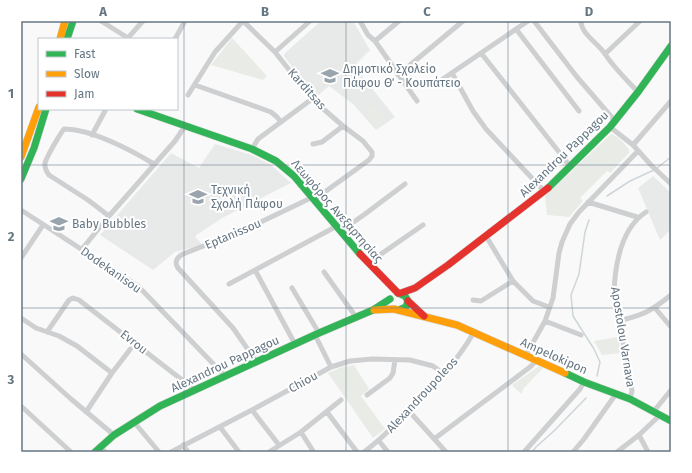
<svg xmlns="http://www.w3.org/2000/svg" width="692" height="473" font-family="'Fira Sans',sans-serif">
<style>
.built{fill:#e8e9e9}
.green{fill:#e8ebe6}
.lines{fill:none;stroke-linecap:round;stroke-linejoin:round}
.stream{stroke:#ced6d9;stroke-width:1.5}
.fast-casing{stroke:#d5d6d7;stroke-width:8}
.slow-casing{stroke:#d5d6d7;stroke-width:8}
.jam-casing{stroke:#d5d6d7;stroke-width:8}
.street{stroke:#cecfd0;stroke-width:5}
.fast{stroke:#30b455;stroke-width:7}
.slow{stroke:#ff9f0a;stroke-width:7}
.jam{stroke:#e5322d;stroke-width:7}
.grid{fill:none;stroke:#657683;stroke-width:1;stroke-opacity:0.55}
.labels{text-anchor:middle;stroke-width:4;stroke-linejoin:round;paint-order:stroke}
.poi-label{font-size:12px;fill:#657683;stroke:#fff;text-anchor:start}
.street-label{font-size:12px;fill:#657683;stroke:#fff}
.neatline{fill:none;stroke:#657683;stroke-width:1.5}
.grid-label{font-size:13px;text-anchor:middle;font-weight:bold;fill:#657683}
</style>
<rect width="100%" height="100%" fill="#f9f9f9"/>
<!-- built -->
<path class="built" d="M 321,21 L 353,21 L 370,50 L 354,66 L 395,117 L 376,130 L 353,104 L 329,86 L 315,98 L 284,56 L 285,53 Z
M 215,144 L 252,155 L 271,165 L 291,183 L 224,217 L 195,236 L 202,245 L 175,252 L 153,270 L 100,235 L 171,153 L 199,168 Z
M 653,176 L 671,193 L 671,229 L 660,240 L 638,188 Z"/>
<!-- green -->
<path class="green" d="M 232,38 L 267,76 L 263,80 L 211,65 Z
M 373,104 L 387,119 L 379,126 L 365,111 Z
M 611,134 C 618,136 625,144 629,150 L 629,153 L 610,173 L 607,171 L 580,198 L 583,201 L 569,217 L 547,215 L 545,196 Z
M 618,337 L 621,353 L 602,355 L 594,341 Z
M 354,365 L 369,389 L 361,396 L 385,429 L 373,438 L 328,373 L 342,367 Z
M 539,366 L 543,368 L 524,388 L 521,394 L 512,385 Z"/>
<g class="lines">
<!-- stream -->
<path class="stream" d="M 657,168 L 671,157
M 607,196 L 630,181 L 654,170
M 589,220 L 585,232 L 579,274 L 571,295 L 573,316 L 594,349 L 600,362 L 597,376
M 532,452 L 536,447 L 555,430 L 586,398"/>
<!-- fast casing -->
<g class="fast-casing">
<path id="fast" d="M 67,39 L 73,21
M 137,109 L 252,149 L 276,161 L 294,176 L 360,254
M 21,179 L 34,148 L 46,109
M 548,188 L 610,127 L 638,92 L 671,46
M 398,293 L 405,296 L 408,301 L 406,307 L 399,310
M 565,373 L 584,382 L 630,399 L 671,421
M 95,452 L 114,435 L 160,406 L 319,333 L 373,310 L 390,299"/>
</g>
<!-- slow casing -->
<g class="slow-casing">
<path id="slow" d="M 60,39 L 65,21
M 21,157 L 39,107
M 374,310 L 394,309 L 457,325 L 565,373"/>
</g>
<!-- jam casing -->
<g class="jam-casing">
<path id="jam" d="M 360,254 L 398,293
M 401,293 L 415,288 L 448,265 L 548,188
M 408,301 L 424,316"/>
</g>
<!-- street -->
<path class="street" d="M 101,21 L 128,38
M 243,21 L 275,52 L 312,99 L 343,126 L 363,141 L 372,152 L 372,156 L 369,160 L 315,199
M 360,21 L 368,35 L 375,41 L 417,101
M 534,21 L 577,77 L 615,121
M 581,21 C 581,34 598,43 605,54 C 614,68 626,79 638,92
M 516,29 L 579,111
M 127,39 L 143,21
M 175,39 L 185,21
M 375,41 L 399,21
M 275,52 L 310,21
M 481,53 L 570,166
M 605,54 L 640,21
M 452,73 L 473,111 L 486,129 L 544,191
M 398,75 L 463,21
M 440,81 L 528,21
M 195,85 L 271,112 L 277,117 L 281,122
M 188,95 L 215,52 L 243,21
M 610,127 L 633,145 L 651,165 L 671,184
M 92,135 L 106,109
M 313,144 L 322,142 L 343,126
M 633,145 L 671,101
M 252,149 L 258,139 L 312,99
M 588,202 L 637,217
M 21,210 L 138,286 L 225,376
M 109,216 L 88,200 L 49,175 C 47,172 44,168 45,163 C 47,156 60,134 64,129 C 91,129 131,150 154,164
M 341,231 L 365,214 L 405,184
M 486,236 L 513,281 L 533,301 L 549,307
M 82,249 L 109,216 L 175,141 L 185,126
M 21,258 L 43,225
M 368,263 L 423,225
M 255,270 L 295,344
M 324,272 L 356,317
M 229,284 L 337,226
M 292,288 L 319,333
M 473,300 L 481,301 L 513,281
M 655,308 L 671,327
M 21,318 L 36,328 L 59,336 L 77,346 L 112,373
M 545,321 L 581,335
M 618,321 C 644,315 651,311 671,295
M 47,332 L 69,300 L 73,298 L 79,300 L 195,390
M 315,335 L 331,367
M 21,354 L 71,399 L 114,435
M 526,355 L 545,321 L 553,298 L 559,253 L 562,242 L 570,224 L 579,212 L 638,151
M 256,361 L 233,328 L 178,268 C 174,262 177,257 183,254 L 244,230 L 313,197
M 367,395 L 390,378 L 393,373 L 395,360
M 630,399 L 632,391 L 614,293 C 615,265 620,229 646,212
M 21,406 L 71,452
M 252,410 L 279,445
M 409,411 L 446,452
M 654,411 L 671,390
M 86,412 L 112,373 L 135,343
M 327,412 L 357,452
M 134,422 L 159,452
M 220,427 L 239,452
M 301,432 L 313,451
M 639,435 L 648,452
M 434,439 L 530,367 L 537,360
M 379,441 L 388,452
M 183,445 L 188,452
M 101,447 L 105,452
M 171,452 L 250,411 L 331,367 L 350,361 L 372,359 L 410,360 L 433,366 L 444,374
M 269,452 L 301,432 L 341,400
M 364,452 C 383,438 399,421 416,404 C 438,381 458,360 474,332
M 524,452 L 580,389 L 584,382
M 573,452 L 584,439 L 616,394
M 617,452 L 639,435 L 660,415"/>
<!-- fast -->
<use href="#fast" class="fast"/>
<!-- slow -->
<use href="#slow" class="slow"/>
<!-- jam -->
<use href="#jam" class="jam"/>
</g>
<!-- grid -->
<path class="grid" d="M 184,21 L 184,452M 346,21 L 346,452M 508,21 L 508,452M 21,165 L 671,165M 21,308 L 671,308"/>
<!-- icons -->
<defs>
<g id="school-bare" transform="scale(1.38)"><path d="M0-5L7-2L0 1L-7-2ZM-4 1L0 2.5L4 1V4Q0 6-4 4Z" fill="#99a4ac" stroke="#fff" stroke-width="2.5" paint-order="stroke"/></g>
</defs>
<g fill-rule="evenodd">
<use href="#school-bare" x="330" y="76"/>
<use href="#school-bare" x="198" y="197"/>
<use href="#school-bare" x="59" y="224"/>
</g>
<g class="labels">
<!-- poi labels -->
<g class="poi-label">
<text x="343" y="73">Δημοτικό Σχολείο<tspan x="343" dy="14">Πάφου Θ΄ - Κουπάτειο</tspan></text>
<text x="211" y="194">Τεχνική<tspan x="211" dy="14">Σχολή Πάφου</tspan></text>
<text x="72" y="228">Baby Bubbles</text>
</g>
<!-- street labels -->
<g class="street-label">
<text transform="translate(307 89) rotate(48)" y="4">Karditsas</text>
<text transform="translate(564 154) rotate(-44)" y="4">Alexandrou Pappagou</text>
<text transform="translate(337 211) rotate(49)" y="4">Λεωφόρος Ανεξαρτησίας</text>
<text transform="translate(233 234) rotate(-23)" y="4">Eptanissou</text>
<text transform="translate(111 270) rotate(35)" y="4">Dodekanisou</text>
<text transform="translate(623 337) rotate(81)" y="4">Apostolou Varnava</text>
<text transform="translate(134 342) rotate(38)" y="4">Evrou</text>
<text transform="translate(554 356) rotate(24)" y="4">Ampelokipon</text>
<text transform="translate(225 364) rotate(-25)" y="4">Alexandrou Pappagou</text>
<text transform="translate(303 382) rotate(-29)" y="4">Chiou</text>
<text transform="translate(422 395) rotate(-47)" y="4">Alexandroupoleos</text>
</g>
</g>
<!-- border -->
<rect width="692" height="473" fill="none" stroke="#ffffff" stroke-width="44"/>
<!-- legend -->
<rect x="38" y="38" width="140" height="72" fill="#ffffff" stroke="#c1c8cd"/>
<rect x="46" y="51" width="20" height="6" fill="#30b455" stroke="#c1c8cd"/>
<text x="74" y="58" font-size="12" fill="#657683">Fast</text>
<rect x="46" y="71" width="20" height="6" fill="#ff9f0a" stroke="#c1c8cd"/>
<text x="74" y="78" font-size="12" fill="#657683">Slow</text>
<rect x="46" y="91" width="20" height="6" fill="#e5322d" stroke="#c1c8cd"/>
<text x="74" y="98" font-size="12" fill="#657683">Jam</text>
<rect x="22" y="22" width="648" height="429" class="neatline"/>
<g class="grid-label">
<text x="103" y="16">A</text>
<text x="265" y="16">B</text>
<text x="427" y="16">C</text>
<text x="589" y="16">D</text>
<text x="11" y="98">1</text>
<text x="11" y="241">2</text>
<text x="11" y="384">3</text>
</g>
</svg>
